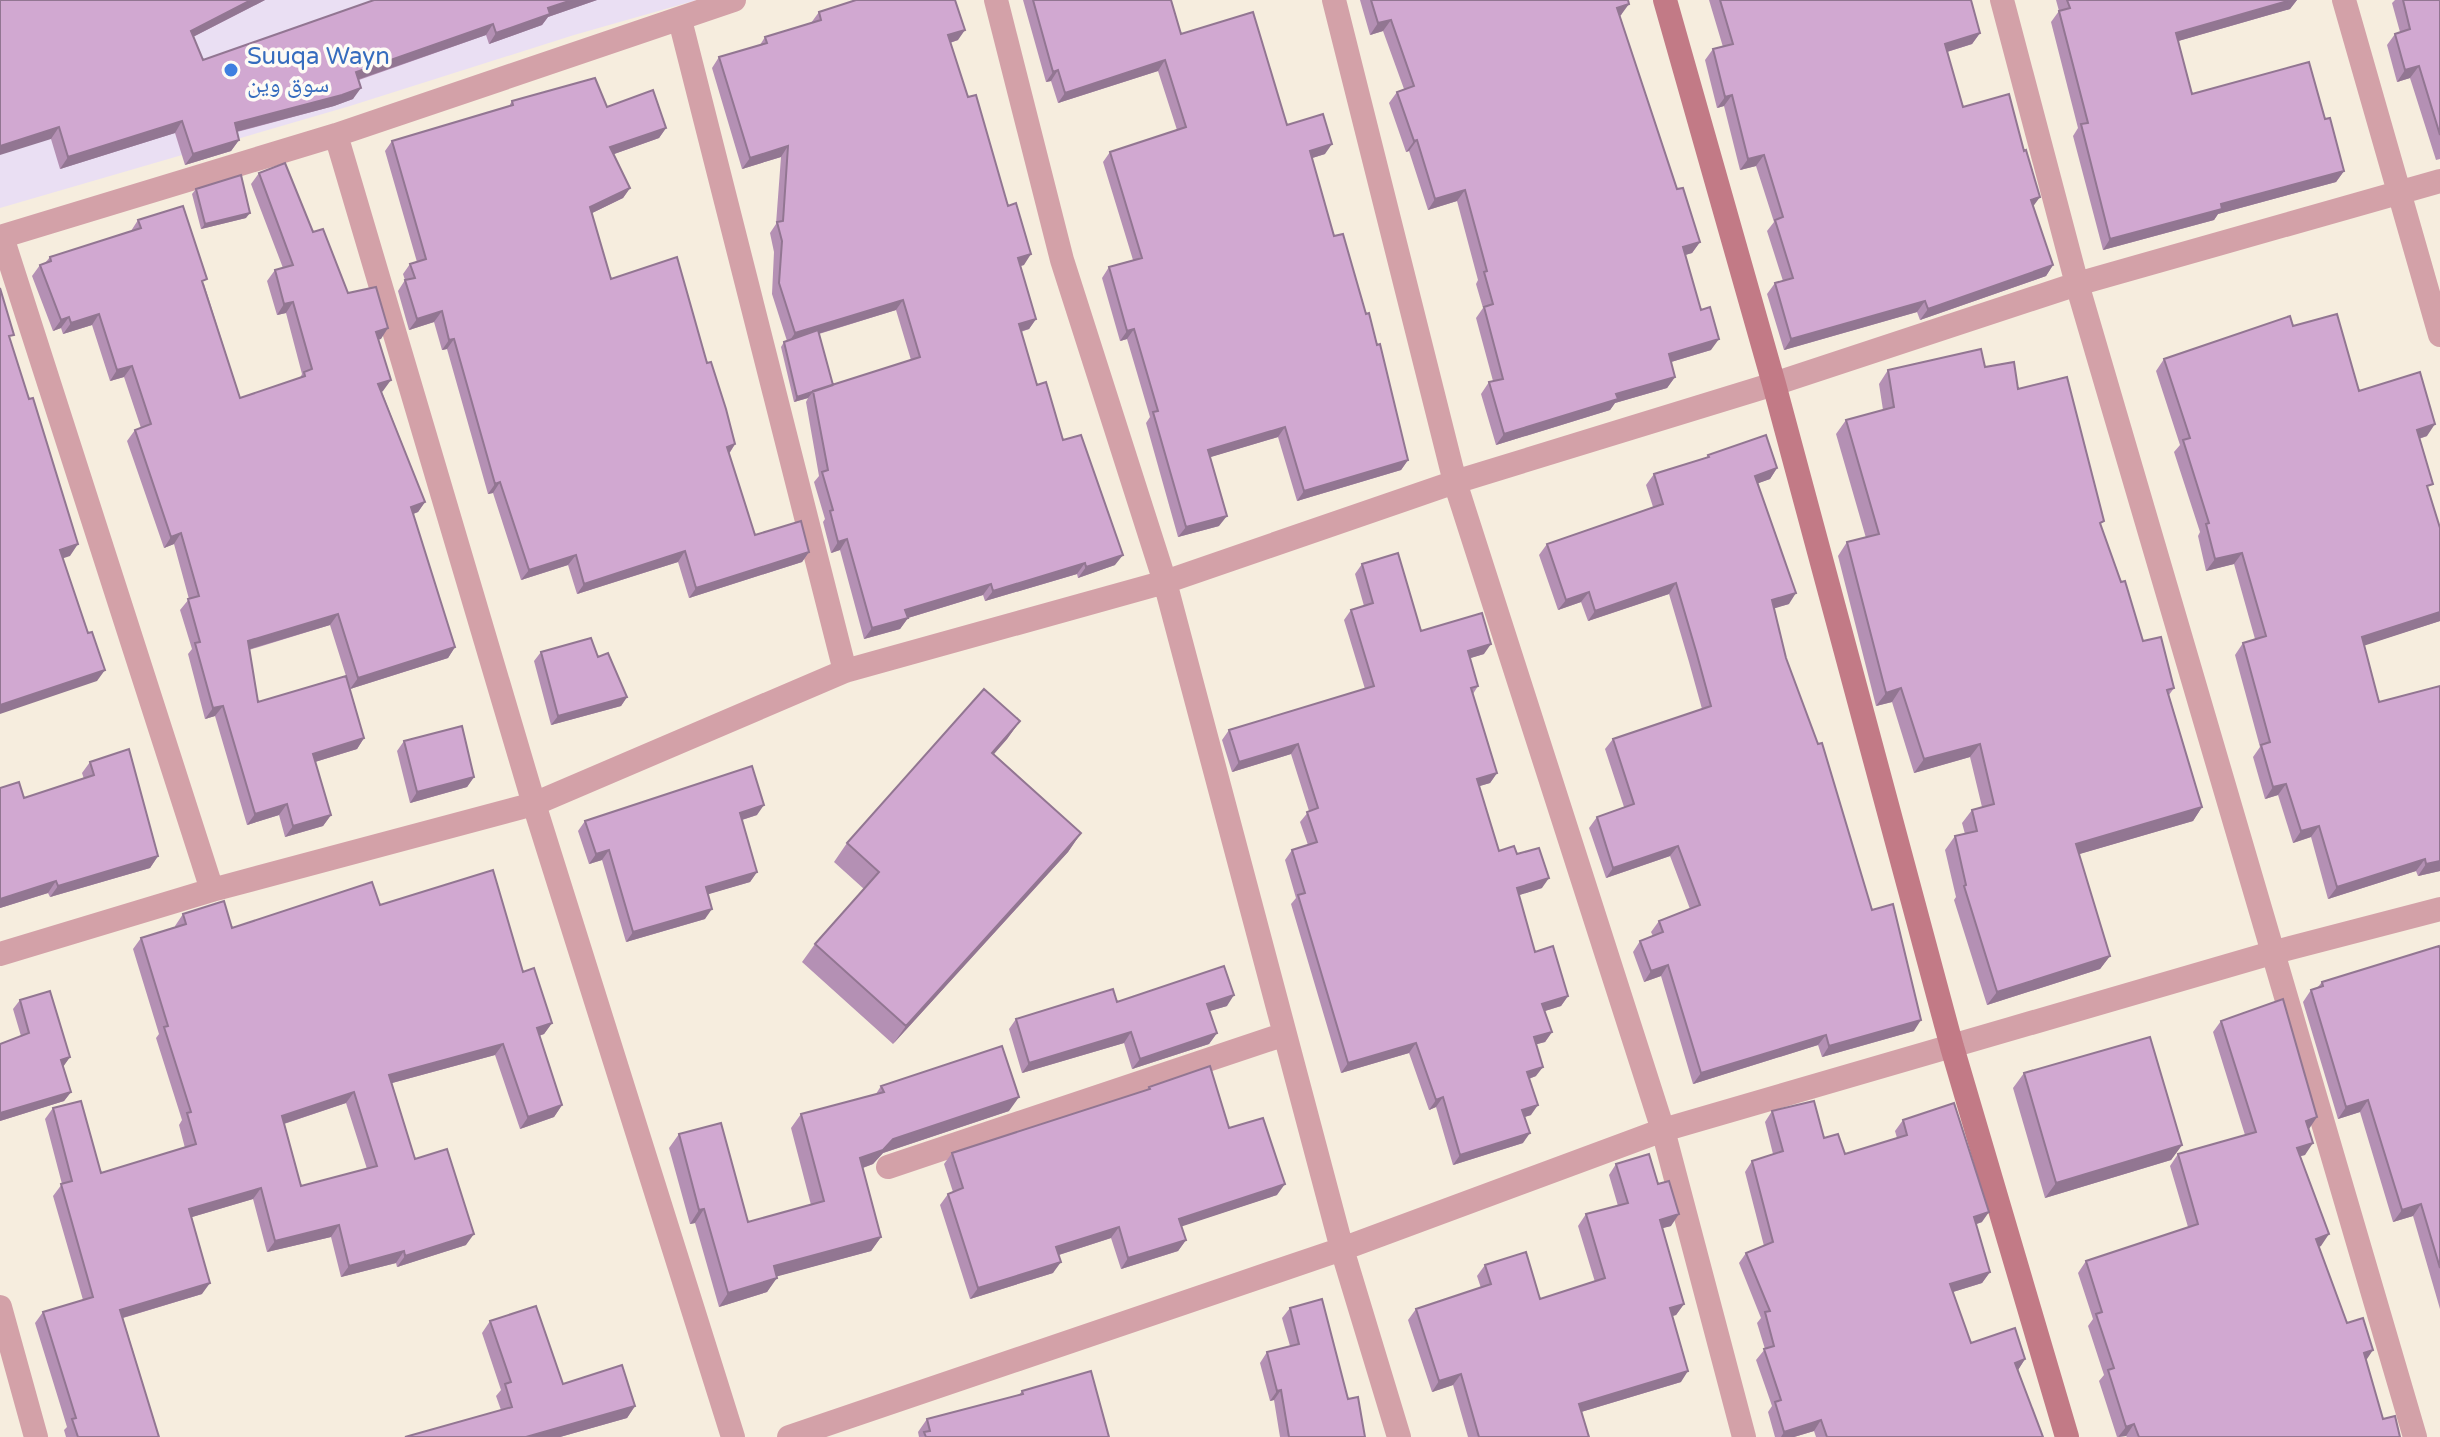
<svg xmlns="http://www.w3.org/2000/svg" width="2440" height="1437" font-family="'Varela Round','Noto Naskh Arabic',sans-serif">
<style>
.commercial{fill:#eadff3}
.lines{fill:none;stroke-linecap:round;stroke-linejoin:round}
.street{stroke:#d3a1a8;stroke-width:24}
.secondary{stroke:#c27a86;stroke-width:24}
.wall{fill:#b490b4;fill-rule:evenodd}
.shaded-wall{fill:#927692}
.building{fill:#d1a8d1;stroke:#927692;stroke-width:2;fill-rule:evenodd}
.shop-dot{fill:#3f7fe0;stroke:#fefbf5;stroke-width:3}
.labels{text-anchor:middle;stroke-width:7;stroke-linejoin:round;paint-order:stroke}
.shop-label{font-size:24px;fill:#366cbe;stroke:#fefbf5;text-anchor:start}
</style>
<rect width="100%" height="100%" fill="#f6edde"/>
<!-- commercial -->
<path class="commercial" d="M 0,0 L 697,0 L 574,35 L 350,106 L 0,208 Z"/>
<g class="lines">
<!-- street -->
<path class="street" d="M 996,0 L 1062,260 L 1165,582 L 1342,1249 L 1399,1437
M 1334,0 L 1455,482 L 1663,1130 L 1744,1437
M 2002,0 L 2077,284 L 2415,1437
M 2344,0 L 2440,335
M 680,20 L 845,671
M 336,135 L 534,804 L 733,1437
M 0,237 L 336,135 L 734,0
M 2,237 L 212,890
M 0,954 L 212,890 L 534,804 L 845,671 L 1165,582 L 1455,482 L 1774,384 L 2077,284 L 2440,181
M 888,1167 L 1285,1034
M 0,1307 L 36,1437
M 789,1437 L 1342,1249 L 1663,1130 L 2275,952 L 2440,909"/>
<!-- secondary -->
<path class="secondary" d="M 1665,0 L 1774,384 L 1952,1047 L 2067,1437"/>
</g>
<!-- wall -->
<path class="wall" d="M 0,0 L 265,0 L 193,37 L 203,60 L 374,0 L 597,0 L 548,17 L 542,25 L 489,44 L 486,35 L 359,80 L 353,99 L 334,106 L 237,132 L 239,140 L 231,151 L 185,165 L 175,133 L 60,169 L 51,139 Z
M 1023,0 L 1171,0 L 1181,34 L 1287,125 L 1325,154 L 1312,158 L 1334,236 L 1366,314 L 1377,345 L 1408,460 L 1401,470 L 1297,501 L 1278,437 L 1210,457 L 1219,526 L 1178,537 L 1146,423 L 1150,417 L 1127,339 L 1120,341 L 1102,278 L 1109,267 L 1133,260 L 1103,162 L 1110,152 L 1177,130 L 1158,71 L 1058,103 L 1051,81 L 1046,82 Z
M 1360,0 L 1628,0 L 1621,15 L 1620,16 L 1677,189 L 1700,242 L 1692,253 L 1685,255 L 1711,350 L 1671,362 L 1675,377 L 1667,388 L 1615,403 L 1610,410 L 1496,445 L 1481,394 L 1489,382 L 1493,381 L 1476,318 L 1483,308 L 1476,284 L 1478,280 L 1457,201 L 1428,210 L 1409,151 L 1406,152 L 1389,103 L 1397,92 L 1404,89 L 1383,31 L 1370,35 Z
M 1709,0 L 1971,0 L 1980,33 L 1972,44 L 1947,52 L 1963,107 L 2033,207 L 2053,265 L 2046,276 L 1920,320 L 1917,312 L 1784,350 L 1767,294 L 1775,283 L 1783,281 L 1767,231 L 1774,222 L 1756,166 L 1740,170 L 1724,106 L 1717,108 L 1705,60 L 1713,49 L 1723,47 Z
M 2056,0 L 2297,0 L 2290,9 L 2178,41 L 2192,94 L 2325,119 L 2344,171 L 2336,182 L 2218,214 L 2214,220 L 2103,250 L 2073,136 L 2078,128 L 2051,22 L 2059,11 Z
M 2395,0 L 2440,0 L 2440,159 L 2436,160 L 2410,78 L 2397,82 L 2387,45 L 2395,34 L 2400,32 L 2392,3 Z
M 819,12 L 958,40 L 950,43 L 1024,265 L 1020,266 L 1036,319 L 1029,329 L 1021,332 L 1037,385 L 1063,440 L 1115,565 L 1078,578 L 1077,574 L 985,601 L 983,595 L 908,618 L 900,629 L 864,639 L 840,550 L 831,553 L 823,522 L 825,519 L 814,482 L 819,476 L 806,402 L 808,398 L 794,402 L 781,347 L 784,342 L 787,341 L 772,294 L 774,252 L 770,233 L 776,224 L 781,157 L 742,169 L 712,68 L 719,57 L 760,45 L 765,37 L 811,23 ZM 896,310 L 911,360 L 833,385 L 819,334 Z
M 512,101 L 607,107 L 666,128 L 659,138 L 614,154 L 630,188 L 623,198 L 592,213 L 611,279 L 707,363 L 735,444 L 729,454 L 755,535 L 809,552 L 802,562 L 689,598 L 678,562 L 577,594 L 568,565 L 521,580 L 493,493 L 488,494 L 447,349 L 442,350 L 434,322 L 409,330 L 398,291 L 405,280 L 403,274 L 410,264 L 417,262 L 385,151 L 392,141 L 509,106 Z
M 259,173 L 313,232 L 348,293 L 381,339 L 378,339 L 383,391 L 382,392 L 425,502 L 418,512 L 413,514 L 455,647 L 448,658 L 350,689 L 364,738 L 357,749 L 315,762 L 331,815 L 323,826 L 285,837 L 279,815 L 247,825 L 215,716 L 205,719 L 188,654 L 192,649 L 180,610 L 189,599 L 174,544 L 164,548 L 127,441 L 135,430 L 141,428 L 124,377 L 110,381 L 92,325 L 63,334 L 61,328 L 53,331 L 32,276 L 40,265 L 45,263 L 50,257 L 131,231 L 138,220 L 204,284 L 240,398 L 300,378 L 302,374 L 286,313 L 277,315 L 267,281 L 275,270 L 283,268 L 251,184 ZM 330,625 L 346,676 L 258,702 L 249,650 Z
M 196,189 L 246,218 L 201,229 L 192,194 Z
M 2293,326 L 2359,391 L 2427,436 L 2419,439 L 2428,490 L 2440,528 L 2440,621 L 2364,645 L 2379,702 L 2440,871 L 2418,876 L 2416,871 L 2328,899 L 2311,837 L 2293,843 L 2278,795 L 2265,799 L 2253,757 L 2260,747 L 2235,655 L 2243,643 L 2255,639 L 2234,564 L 2206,571 L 2198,536 L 2200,532 L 2174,452 L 2180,445 L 2156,371 L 2164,359 Z
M 1985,367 L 2018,389 L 2101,526 L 2143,641 L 2174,688 L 2169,695 L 2202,807 L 2193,821 L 2079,854 L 2110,956 L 2100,969 L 1987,1005 L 1954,900 L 1956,897 L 1945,850 L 1955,836 L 1965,834 L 1962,823 L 1972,810 L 1982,807 L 1970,757 L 1914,773 L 1892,702 L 1876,706 L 1838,556 L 1847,542 L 1866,538 L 1836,434 L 1846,420 L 1883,410 L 1879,384 L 1888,370 Z
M 1708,455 L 1777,468 L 1770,479 L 1758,483 L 1789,604 L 1774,608 L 1786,658 L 1914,1031 L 1822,1057 L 1818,1045 L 1693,1084 L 1661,976 L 1644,982 L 1633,952 L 1640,941 L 1653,936 L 1651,932 L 1659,921 L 1690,909 L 1670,856 L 1606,878 L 1589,828 L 1597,817 L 1624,807 L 1605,749 L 1613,739 L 1702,709 L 1689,662 L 1669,594 L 1588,621 L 1581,602 L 1558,610 L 1539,555 L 1547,544 L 1653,507 L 1646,485 L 1654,474 L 1706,458 Z
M 1362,564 L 1421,631 L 1484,654 L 1470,658 L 1478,686 L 1473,694 L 1497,773 L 1490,783 L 1479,786 L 1499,851 L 1517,854 L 1542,888 L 1519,895 L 1535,952 L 1568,996 L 1561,1006 L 1545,1011 L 1552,1032 L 1545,1042 L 1536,1044 L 1536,1076 L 1529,1079 L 1531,1115 L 1524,1117 L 1523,1143 L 1453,1165 L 1436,1107 L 1429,1110 L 1409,1053 L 1341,1073 L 1291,904 L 1296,898 L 1285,860 L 1292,850 L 1308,845 L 1300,822 L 1309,811 L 1291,754 L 1232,772 L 1222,740 L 1229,730 L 1365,689 L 1344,620 L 1351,610 L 1364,606 L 1355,574 Z
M 541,652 L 598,657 L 627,697 L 621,706 L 551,725 L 534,661 Z
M 1020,721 L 1007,739 L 994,754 L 1081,833 L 1068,852 L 893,1044 L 802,962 L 815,944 L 864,889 L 834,862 L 847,843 Z
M 404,741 L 474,777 L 467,787 L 410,803 L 397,751 Z
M 90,762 L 158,856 L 150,868 L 50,897 L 48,893 L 0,908 L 0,788 L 24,798 L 84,779 L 82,773 Z
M 757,815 L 742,820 L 757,872 L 750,882 L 708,894 L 705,919 L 626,942 L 602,860 L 589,864 L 578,831 L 585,821 Z
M 380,905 L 523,972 L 552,1023 L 544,1034 L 539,1036 L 562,1105 L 554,1117 L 520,1129 L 495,1055 L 392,1083 L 415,1159 L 466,1245 L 397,1267 L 396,1263 L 341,1277 L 331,1237 L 267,1252 L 253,1199 L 192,1217 L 202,1294 L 123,1318 L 159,1437 L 66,1437 L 64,1430 L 67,1427 L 35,1323 L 43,1312 L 83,1300 L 53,1196 L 62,1184 L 45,1119 L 53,1108 L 101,1173 L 185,1148 L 179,1125 L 182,1120 L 156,1038 L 159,1034 L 133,949 L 141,938 L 175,928 L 175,926 L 183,914 L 232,928 ZM 346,1103 L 367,1169 L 301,1186 L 284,1124 Z
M 2440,948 L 2440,1309 L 2413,1216 L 2393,1222 L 2360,1112 L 2338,1119 L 2303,1002 L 2311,990 L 2317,988 L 2322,982 Z
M 20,1000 L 70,1057 L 63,1066 L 71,1092 L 64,1101 L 0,1121 L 0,1044 L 21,1036 L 13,1009 Z
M 1117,1002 L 1227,1006 L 1209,1011 L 1217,1033 L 1209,1044 L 1132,1069 L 1124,1043 L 1022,1073 L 1009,1029 L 1016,1019 Z
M 2221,1021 L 2309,1129 L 2305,1155 L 2300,1156 L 2321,1246 L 2318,1247 L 2347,1323 L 2366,1360 L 2383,1419 L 2400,1437 L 2127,1437 L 2126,1436 L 2117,1437 L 2099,1381 L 2104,1375 L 2088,1326 L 2093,1319 L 2078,1273 L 2086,1261 L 2188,1227 L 2170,1166 L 2178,1154 L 2245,1135 L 2213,1032 Z
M 2024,1073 L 2182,1145 L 2171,1160 L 2045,1198 L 2013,1088 Z
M 881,1086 L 1009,1111 L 883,1153 L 873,1164 L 863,1168 L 881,1237 L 871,1251 L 777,1276 L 767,1292 L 719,1307 L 695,1223 L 690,1224 L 669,1148 L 679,1134 L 748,1222 L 811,1205 L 791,1128 L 801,1114 L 876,1094 Z
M 1149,1087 L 1229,1128 L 1277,1195 L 1181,1226 L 1186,1240 L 1178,1251 L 1121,1269 L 1111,1238 L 1059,1255 L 1053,1273 L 970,1299 L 940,1205 L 948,1194 L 953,1192 L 944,1164 L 952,1153 L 1147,1090 Z
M 1772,1111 L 1824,1138 L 1845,1154 L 1897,1138 L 1895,1131 L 1903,1120 L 1982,1222 L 1976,1224 L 1990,1272 L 1982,1283 L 1953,1292 L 1971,1343 L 2025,1359 L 2018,1370 L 2043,1437 L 1816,1437 L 1814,1431 L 1794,1437 L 1775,1437 L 1768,1412 L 1772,1406 L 1756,1360 L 1765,1349 L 1757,1323 L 1761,1318 L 1739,1263 L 1746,1253 L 1764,1246 L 1745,1172 L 1752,1161 L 1773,1154 L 1765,1122 Z
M 1616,1164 L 1658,1184 L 1671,1226 L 1662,1228 L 1684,1304 L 1676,1315 L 1672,1316 L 1681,1382 L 1581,1412 L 1589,1437 L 1468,1437 L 1453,1385 L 1432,1392 L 1408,1320 L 1416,1309 L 1481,1288 L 1477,1276 L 1485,1265 L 1540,1299 L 1595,1282 L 1578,1226 L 1586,1214 L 1618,1206 L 1609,1175 Z
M 1290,1308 L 1348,1399 L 1365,1437 L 1280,1437 L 1274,1400 L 1270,1401 L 1260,1363 L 1267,1352 L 1290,1346 L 1282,1318 Z
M 490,1321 L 563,1384 L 635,1406 L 627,1418 L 560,1437 L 405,1437 L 501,1410 L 496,1396 L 501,1390 L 482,1333 Z
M 1022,1391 L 1109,1437 L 919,1437 L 918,1432 L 927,1419 L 1019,1395 Z"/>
<!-- shaded-wall -->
<path class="shaded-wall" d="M 251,0 L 265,0 L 183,42 L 191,31 Z
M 572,0 L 597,0 L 548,17 L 542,25 L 489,44 L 496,33 L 548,8 Z
M 2291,0 L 2297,0 L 2290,9 L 2168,44 L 2176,33 Z
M 1629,4 L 1621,15 L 1610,19 L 1617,8 Z
M 1391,20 L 1383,31 L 1370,35 L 1378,23 Z
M 493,24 L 486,35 L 348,83 L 356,72 Z
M 965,30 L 958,40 L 940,46 L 948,35 Z
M 1980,33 L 1972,44 L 1937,55 L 1945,44 Z
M 1165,60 L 1158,71 L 1058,103 L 1065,93 Z
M 2419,66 L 2410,78 L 2397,82 L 2405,70 Z
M 1058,70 L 1051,81 L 1046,82 L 1053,72 Z
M 361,88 L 353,99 L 334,106 L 227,134 L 235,123 Z
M 1732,95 L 1724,106 L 1717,108 L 1725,97 Z
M 182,121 L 175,133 L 60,169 L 68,157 Z
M 59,127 L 51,139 L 0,155 L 0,146 Z
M 666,128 L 659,138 L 603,158 L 610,147 Z
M 239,140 L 231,151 L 185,165 L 193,154 Z
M 1417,140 L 1409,151 L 1406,152 L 1414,141 Z
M 1332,144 L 1325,154 L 1303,161 L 1310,151 Z
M 788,146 L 781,157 L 742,169 L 750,158 Z
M 1764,155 L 1756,166 L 1740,170 L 1748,159 Z
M 2344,171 L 2336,182 L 2218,214 L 2214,220 L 2103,250 L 2110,239 L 2221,204 Z
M 630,188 L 623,198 L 582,218 L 590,207 Z
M 1465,190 L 1457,201 L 1428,210 L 1435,199 Z
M 2040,197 L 2032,208 L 2031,200 Z
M 250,213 L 246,218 L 201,229 L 205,224 Z
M 1700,242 L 1692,253 L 1675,258 L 1683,247 Z
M 1031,254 L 1024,265 L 1010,269 L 1018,258 Z
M 2053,265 L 2046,276 L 1920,320 L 1928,309 Z
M 903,300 L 896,310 L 788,343 L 795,333 Z
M 1925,301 L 1917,312 L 1784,350 L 1791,339 Z
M 293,302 L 286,313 L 277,315 L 284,304 Z
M 442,311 L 434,322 L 409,330 L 417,319 Z
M 99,314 L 92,325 L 63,334 L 71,323 Z
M 69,317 L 61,328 L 53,331 L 61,320 Z
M 1036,319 L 1029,329 L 1011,334 L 1019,324 Z
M 388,328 L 381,339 L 368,343 L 376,332 Z
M 1134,329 L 1127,339 L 1120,341 L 1127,331 Z
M 454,339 L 447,349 L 442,350 L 449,340 Z
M 1719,339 L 1711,350 L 1661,365 L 1669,354 Z
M 132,366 L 124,377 L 110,381 L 117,370 Z
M 1675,377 L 1667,388 L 1615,403 L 1610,410 L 1496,445 L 1504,434 L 1616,394 Z
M 391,380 L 383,391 L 371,395 L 378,384 Z
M 812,393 L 808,398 L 794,402 L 797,397 Z
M 2435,424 L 2427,436 L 2408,442 L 2417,430 Z
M 1285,427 L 1278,437 L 1201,460 L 1208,450 Z
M 735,444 L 728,455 L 727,447 Z
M 1408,460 L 1401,470 L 1297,501 L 1304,491 Z
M 1777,468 L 1770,479 L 1748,487 L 1755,476 Z
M 500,482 L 493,493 L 488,494 L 495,484 Z
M 425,502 L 418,512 L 403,518 L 411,507 Z
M 1227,516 L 1219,526 L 1178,537 L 1186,527 Z
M 181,533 L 174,544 L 164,548 L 171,537 Z
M 847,539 L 840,550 L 831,553 L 838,542 Z
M 78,544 L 70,556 L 52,562 L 60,550 Z
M 685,551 L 678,562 L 577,594 L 584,584 Z
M 809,552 L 802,562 L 689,598 L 696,588 Z
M 2242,553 L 2234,564 L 2206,571 L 2215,559 Z
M 576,555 L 568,565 L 521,580 L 529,570 Z
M 1123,555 L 1115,565 L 1078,578 L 1086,567 Z
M 1085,563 L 1077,574 L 985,601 L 993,591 Z
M 1676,583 L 1669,594 L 1588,621 L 1595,611 Z
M 991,584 L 983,595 L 898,621 L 905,610 Z
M 1589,592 L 1581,602 L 1558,610 L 1566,600 Z
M 1796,593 L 1789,604 L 1765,611 L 1772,600 Z
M 2440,612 L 2440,621 L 2354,649 L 2362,637 Z
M 338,614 L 330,625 L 240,652 L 248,641 Z
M 908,618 L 900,629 L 864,639 L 872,628 Z
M 1491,644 L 1484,654 L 1461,661 L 1468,651 Z
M 455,647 L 448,658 L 350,689 L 358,678 Z
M 105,670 L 97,681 L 0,714 L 0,705 Z
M 1901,688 L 1892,702 L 1876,706 L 1886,693 Z
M 627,697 L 621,706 L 551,725 L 558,716 Z
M 223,706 L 215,716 L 205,719 L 213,708 Z
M 1020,721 L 1007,739 L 979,771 L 992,753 Z
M 364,738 L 357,749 L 305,765 L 313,754 Z
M 1298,744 L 1291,754 L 1232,772 L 1239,762 Z
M 1980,744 L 1970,757 L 1914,773 L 1924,759 Z
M 1497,773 L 1490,783 L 1470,789 L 1477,779 Z
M 474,777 L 467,787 L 410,803 L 417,792 Z
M 2286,784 L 2278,795 L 2265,799 L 2273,787 Z
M 287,804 L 279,815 L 247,825 L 255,814 Z
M 764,805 L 757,815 L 732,823 L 740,813 Z
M 2202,807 L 2193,821 L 2066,858 L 2076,844 Z
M 331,815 L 323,826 L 285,837 L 293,826 Z
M 2319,826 L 2311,837 L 2293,843 L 2301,831 Z
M 1081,833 L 1068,852 L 893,1044 L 906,1026 Z
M 1678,846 L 1670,856 L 1606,878 L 1613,868 Z
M 609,850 L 602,860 L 589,864 L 596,854 Z
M 158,856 L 150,868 L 50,897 L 58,886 Z
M 2425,859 L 2416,871 L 2328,899 L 2337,887 Z
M 2440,861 L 2440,871 L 2418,876 L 2426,864 Z
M 757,872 L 750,882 L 699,897 L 706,887 Z
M 1549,878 L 1542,888 L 1510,898 L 1517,888 Z
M 56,881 L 48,893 L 0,908 L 0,899 Z
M 712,909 L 705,919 L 626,942 L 633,932 Z
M 2110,956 L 2100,969 L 1987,1005 L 1997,992 Z
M 1668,965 L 1661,976 L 1644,982 L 1651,971 Z
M 1234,995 L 1227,1006 L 1200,1014 L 1207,1004 Z
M 1568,996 L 1561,1006 L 1535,1014 L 1542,1004 Z
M 1921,1020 L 1914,1031 L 1822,1057 L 1829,1046 Z
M 552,1023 L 544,1034 L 529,1039 L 537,1028 Z
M 1131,1032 L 1124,1043 L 1022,1073 L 1029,1063 Z
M 1552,1032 L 1545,1042 L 1527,1047 L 1534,1037 Z
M 1217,1033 L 1209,1044 L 1132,1069 L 1140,1059 Z
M 1826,1035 L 1818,1045 L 1693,1084 L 1701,1073 Z
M 1416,1043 L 1409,1053 L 1341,1073 L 1348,1063 Z
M 503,1044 L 495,1055 L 381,1086 L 389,1075 Z
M 70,1057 L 63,1067 L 61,1060 Z
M 1543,1067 L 1536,1076 L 1520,1082 L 1527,1072 Z
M 71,1092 L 64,1101 L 0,1121 L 0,1113 Z
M 354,1092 L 346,1103 L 274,1127 L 282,1116 Z
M 1019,1097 L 1009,1111 L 883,1153 L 873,1164 L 851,1172 L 860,1158 L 893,1139 Z
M 1443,1097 L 1436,1107 L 1429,1110 L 1436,1100 Z
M 2368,1100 L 2360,1112 L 2338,1119 L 2346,1107 Z
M 562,1105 L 554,1117 L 520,1129 L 528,1117 Z
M 1538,1105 L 1531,1115 L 1515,1120 L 1522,1110 Z
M 2317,1117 L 2309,1129 L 2306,1121 Z
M 1530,1133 L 1523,1143 L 1453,1165 L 1460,1155 Z
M 2313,1143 L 2305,1155 L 2289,1159 L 2297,1148 Z
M 2182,1145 L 2171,1160 L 2045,1198 L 2056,1183 Z
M 1285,1184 L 1277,1195 L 1171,1230 L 1179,1219 Z
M 261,1188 L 253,1199 L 182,1220 L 189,1209 Z
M 2421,1204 L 2413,1216 L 2393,1222 L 2402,1210 Z
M 704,1209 L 695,1223 L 690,1224 L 699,1210 Z
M 1989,1212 L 1982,1222 L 1966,1228 L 1974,1217 Z
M 1679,1214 L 1671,1226 L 1652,1231 L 1660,1220 Z
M 339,1225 L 331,1237 L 267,1252 L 275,1241 Z
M 1119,1227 L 1111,1238 L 1049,1258 L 1056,1247 Z
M 474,1234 L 466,1245 L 397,1267 L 405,1256 Z
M 2329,1234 L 2321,1246 L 2307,1251 L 2316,1239 Z
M 881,1237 L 871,1251 L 764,1280 L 774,1266 Z
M 1186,1240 L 1178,1251 L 1121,1269 L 1128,1258 Z
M 404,1251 L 396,1263 L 341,1277 L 349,1266 Z
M 1061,1262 L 1053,1273 L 970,1299 L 978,1288 Z
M 1990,1272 L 1982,1283 L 1943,1295 L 1950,1284 Z
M 777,1278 L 767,1292 L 719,1307 L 728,1293 Z
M 210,1283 L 202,1294 L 112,1321 L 120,1310 Z
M 1684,1304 L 1676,1315 L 1662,1319 L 1670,1308 Z
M 2373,1350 L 2365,1362 L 2364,1353 Z
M 2025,1359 L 2018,1370 L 2015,1363 Z
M 1688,1371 L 1681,1382 L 1571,1415 L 1579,1404 Z
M 1461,1374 L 1453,1385 L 1432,1392 L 1439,1381 Z
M 1281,1390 L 1274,1400 L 1270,1401 L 1277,1391 Z
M 635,1406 L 627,1418 L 560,1437 L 526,1437 Z
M 1821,1420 L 1814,1431 L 1794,1437 L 1781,1437 L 1784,1432 Z
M 2134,1424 L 2126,1436 L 2118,1437 L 2126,1427 Z"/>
<!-- building -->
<path class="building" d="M 0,0 L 251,0 L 191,31 L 203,60 L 374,0 L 572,0 L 548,8 L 550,14 L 496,33 L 493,24 L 356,72 L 361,88 L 342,95 L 235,123 L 239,140 L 193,154 L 182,121 L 68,157 L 59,127 L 0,146 Z
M 856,0 L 955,0 L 965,30 L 948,35 L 968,97 L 976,95 L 1008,206 L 1016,203 L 1031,254 L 1018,258 L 1036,319 L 1019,324 L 1037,385 L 1046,382 L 1063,440 L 1081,435 L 1123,555 L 1086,567 L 1085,563 L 993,591 L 991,584 L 905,610 L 908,618 L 872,628 L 847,539 L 838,542 L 830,511 L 833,510 L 822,472 L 828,470 L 813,391 L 920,357 L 903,300 L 795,333 L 779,283 L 782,241 L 777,222 L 783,221 L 788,146 L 750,158 L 719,57 L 767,43 L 765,37 L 821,20 L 819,12 Z
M 1033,0 L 1171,0 L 1181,34 L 1253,12 L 1287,125 L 1323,114 L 1332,144 L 1310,151 L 1334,236 L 1343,234 L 1366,314 L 1369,313 L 1377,345 L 1380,344 L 1408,460 L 1304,491 L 1285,427 L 1208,450 L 1227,516 L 1186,527 L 1153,412 L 1158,411 L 1134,329 L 1127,331 L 1109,267 L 1142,258 L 1110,152 L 1186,127 L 1165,60 L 1065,93 L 1058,70 L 1053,72 Z
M 1371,0 L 1628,0 L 1629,4 L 1617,8 L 1677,189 L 1683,188 L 1700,242 L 1683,247 L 1701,310 L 1710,307 L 1719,339 L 1669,354 L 1675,377 L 1616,394 L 1618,399 L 1504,434 L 1489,382 L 1503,379 L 1484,307 L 1493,304 L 1484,272 L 1487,271 L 1465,190 L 1435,199 L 1417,140 L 1414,141 L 1397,92 L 1414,86 L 1391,20 L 1378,23 Z
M 1720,0 L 1971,0 L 1980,33 L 1945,44 L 1963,107 L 2009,94 L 2024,151 L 2026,150 L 2040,197 L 2031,200 L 2053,265 L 1928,309 L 1925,301 L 1791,339 L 1775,283 L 1793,278 L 1775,220 L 1783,217 L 1764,155 L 1748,159 L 1732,95 L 1725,97 L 1713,49 L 1733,44 Z
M 2067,0 L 2291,0 L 2176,33 L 2192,94 L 2309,62 L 2325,119 L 2330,118 L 2344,171 L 2221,204 L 2222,209 L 2110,239 L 2081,124 L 2088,123 L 2059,11 L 2070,8 Z
M 2403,0 L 2440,0 L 2440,135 L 2419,66 L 2405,70 L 2395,34 L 2410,29 Z
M 595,78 L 607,107 L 653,90 L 666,128 L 610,147 L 630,188 L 590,207 L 611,279 L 677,257 L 707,363 L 711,362 L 726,409 L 735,444 L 727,447 L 755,535 L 801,521 L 809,552 L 696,588 L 685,551 L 584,584 L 576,555 L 529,570 L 500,482 L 495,484 L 454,339 L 449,340 L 442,311 L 417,319 L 405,280 L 415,278 L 410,264 L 426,259 L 392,141 L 513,105 L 512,101 Z
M 285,163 L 313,232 L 323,229 L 348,293 L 376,287 L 388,328 L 376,332 L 391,380 L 378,384 L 425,502 L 411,507 L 455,647 L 358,678 L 338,614 L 248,641 L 258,702 L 346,676 L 364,738 L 313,754 L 331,815 L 293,826 L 287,804 L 255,814 L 223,706 L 213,708 L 195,643 L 200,642 L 188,599 L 199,596 L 181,533 L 171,537 L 135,430 L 151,424 L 132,366 L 117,370 L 99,314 L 71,323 L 69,317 L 61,320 L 40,265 L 51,261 L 50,257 L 141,228 L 138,220 L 183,206 L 207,279 L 202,281 L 240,398 L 305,376 L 304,372 L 312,369 L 293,302 L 284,304 L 275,270 L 293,265 L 259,173 Z
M 241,175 L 250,213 L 205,224 L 196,189 Z
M 0,288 L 14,335 L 9,336 L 29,399 L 33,398 L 78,544 L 60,550 L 88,633 L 92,632 L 105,670 L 0,705 Z
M 2337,314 L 2359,391 L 2420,372 L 2435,424 L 2417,430 L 2433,484 L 2427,486 L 2440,528 L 2440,612 L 2362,637 L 2379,702 L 2440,686 L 2440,861 L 2426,864 L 2425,859 L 2337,887 L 2319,826 L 2301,831 L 2286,784 L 2273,787 L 2261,745 L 2270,742 L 2243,643 L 2266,636 L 2242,553 L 2215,559 L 2206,524 L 2209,523 L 2183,440 L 2190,438 L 2164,359 L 2290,316 L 2293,326 Z
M 818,330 L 833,385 L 797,397 L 784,342 Z
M 1981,349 L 1985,367 L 2014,362 L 2018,389 L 2067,377 L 2104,521 L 2100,523 L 2121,582 L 2125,581 L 2143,641 L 2161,637 L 2174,688 L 2167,690 L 2202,807 L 2076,844 L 2110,956 L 1997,992 L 1964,886 L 1966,885 L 1955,836 L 1977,831 L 1972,810 L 1994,804 L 1980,744 L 1924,759 L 1901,688 L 1886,693 L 1847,542 L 1879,534 L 1846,420 L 1894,407 L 1888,370 Z
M 1766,435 L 1777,468 L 1755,476 L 1796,593 L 1772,600 L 1786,658 L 1818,744 L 1822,743 L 1872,910 L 1893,904 L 1921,1020 L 1829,1046 L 1826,1035 L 1701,1073 L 1668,965 L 1651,971 L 1640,941 L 1663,932 L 1659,921 L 1700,905 L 1678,846 L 1613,868 L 1597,817 L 1634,804 L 1613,739 L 1711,706 L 1696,651 L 1676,583 L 1595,611 L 1589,592 L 1566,600 L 1547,544 L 1663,504 L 1654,474 L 1709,457 L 1708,455 Z
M 1398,553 L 1421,631 L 1482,613 L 1491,644 L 1468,651 L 1478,686 L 1471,688 L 1497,773 L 1477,779 L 1499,851 L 1514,846 L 1517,854 L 1539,848 L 1549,878 L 1517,888 L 1535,952 L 1553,946 L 1568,996 L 1542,1004 L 1552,1032 L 1534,1037 L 1543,1067 L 1527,1072 L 1538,1105 L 1522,1110 L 1530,1133 L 1460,1155 L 1443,1097 L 1436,1100 L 1416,1043 L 1348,1063 L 1298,895 L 1305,893 L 1292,850 L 1317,842 L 1307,812 L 1318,808 L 1298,744 L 1239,762 L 1229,730 L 1374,686 L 1351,610 L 1373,603 L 1362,564 Z
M 591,638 L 598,657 L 608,653 L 627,697 L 558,716 L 541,652 Z
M 984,689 L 1020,721 L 992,753 L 1081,833 L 906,1026 L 815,944 L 879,872 L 847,843 Z
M 462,726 L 474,777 L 417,792 L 404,741 Z
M 129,749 L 158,856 L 58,886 L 56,881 L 0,899 L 0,788 L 19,782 L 24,798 L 94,775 L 90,762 Z
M 752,766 L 764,805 L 740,813 L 757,872 L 706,887 L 712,909 L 633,932 L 609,850 L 596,854 L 585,821 Z
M 493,870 L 523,972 L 534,968 L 552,1023 L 537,1028 L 562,1105 L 528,1117 L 503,1044 L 389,1075 L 415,1159 L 447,1149 L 474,1234 L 405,1256 L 404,1251 L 349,1266 L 339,1225 L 275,1241 L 261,1188 L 189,1209 L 210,1283 L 120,1310 L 159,1437 L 78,1437 L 72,1419 L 76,1418 L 43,1312 L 93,1297 L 61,1184 L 72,1181 L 53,1108 L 81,1101 L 101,1173 L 196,1144 L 187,1113 L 191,1112 L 164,1027 L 168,1026 L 141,938 L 186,924 L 183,914 L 224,901 L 232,928 L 372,882 L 380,905 ZM 354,1092 L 377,1166 L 301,1186 L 282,1116 Z
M 2439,946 L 2440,948 L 2440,1268 L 2421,1204 L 2402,1210 L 2368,1100 L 2346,1107 L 2311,990 L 2323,986 L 2322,982 Z
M 1224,966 L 1234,995 L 1207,1004 L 1217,1033 L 1140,1059 L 1131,1032 L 1029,1063 L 1016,1019 L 1113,989 L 1117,1002 Z
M 50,991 L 70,1057 L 61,1060 L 71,1092 L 0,1113 L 0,1044 L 29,1033 L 20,1000 Z
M 2283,999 L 2317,1117 L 2306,1121 L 2313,1143 L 2297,1148 L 2329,1234 L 2316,1239 L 2347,1323 L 2363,1318 L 2373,1350 L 2364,1353 L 2383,1419 L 2395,1416 L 2400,1437 L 2139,1437 L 2134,1424 L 2126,1427 L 2108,1370 L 2114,1368 L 2096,1314 L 2102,1312 L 2086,1261 L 2198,1224 L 2178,1154 L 2256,1132 L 2221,1021 Z
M 2150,1037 L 2182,1145 L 2056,1183 L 2024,1073 Z
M 1002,1046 L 1019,1097 L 893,1139 L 883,1150 L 860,1158 L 881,1237 L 774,1266 L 777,1278 L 728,1293 L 704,1209 L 699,1210 L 679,1134 L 721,1123 L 748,1222 L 824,1201 L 801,1114 L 884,1092 L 881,1086 Z
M 1210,1066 L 1229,1128 L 1263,1118 L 1285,1184 L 1179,1219 L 1186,1240 L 1128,1258 L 1119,1227 L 1056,1247 L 1061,1262 L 978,1288 L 948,1194 L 963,1188 L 952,1153 L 1150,1089 L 1149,1087 Z
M 1814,1101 L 1824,1138 L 1838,1134 L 1845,1154 L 1907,1135 L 1903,1120 L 1954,1103 L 1989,1212 L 1974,1217 L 1990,1272 L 1950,1284 L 1971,1343 L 2015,1328 L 2025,1359 L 2015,1363 L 2043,1437 L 1827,1437 L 1821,1420 L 1784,1432 L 1775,1402 L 1781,1400 L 1764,1349 L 1774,1346 L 1765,1312 L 1770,1311 L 1746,1253 L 1773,1242 L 1752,1161 L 1783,1151 L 1772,1111 Z
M 1649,1154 L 1658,1184 L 1669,1181 L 1679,1214 L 1660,1220 L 1684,1304 L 1670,1308 L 1688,1371 L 1579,1404 L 1589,1437 L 1479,1437 L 1461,1374 L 1439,1381 L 1416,1309 L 1491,1284 L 1485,1265 L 1526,1252 L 1540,1299 L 1605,1278 L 1586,1214 L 1628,1203 L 1616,1164 Z
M 1322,1299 L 1348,1399 L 1358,1397 L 1365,1437 L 1289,1437 L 1281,1390 L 1277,1391 L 1267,1352 L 1299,1344 L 1290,1308 Z
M 536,1306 L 563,1384 L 622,1365 L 635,1406 L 526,1437 L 405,1437 L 512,1407 L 505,1384 L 511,1382 L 490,1321 Z
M 1091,1371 L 1109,1437 L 926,1437 L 924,1432 L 930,1431 L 927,1419 L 1023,1394 L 1022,1391 Z"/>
<!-- markers -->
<circle class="shop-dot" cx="231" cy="70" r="8"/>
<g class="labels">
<!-- shop labels -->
<g class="shop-label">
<text x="247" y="64">Suuqa Wayn<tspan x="247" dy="28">سوق وين</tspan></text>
</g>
</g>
</svg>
